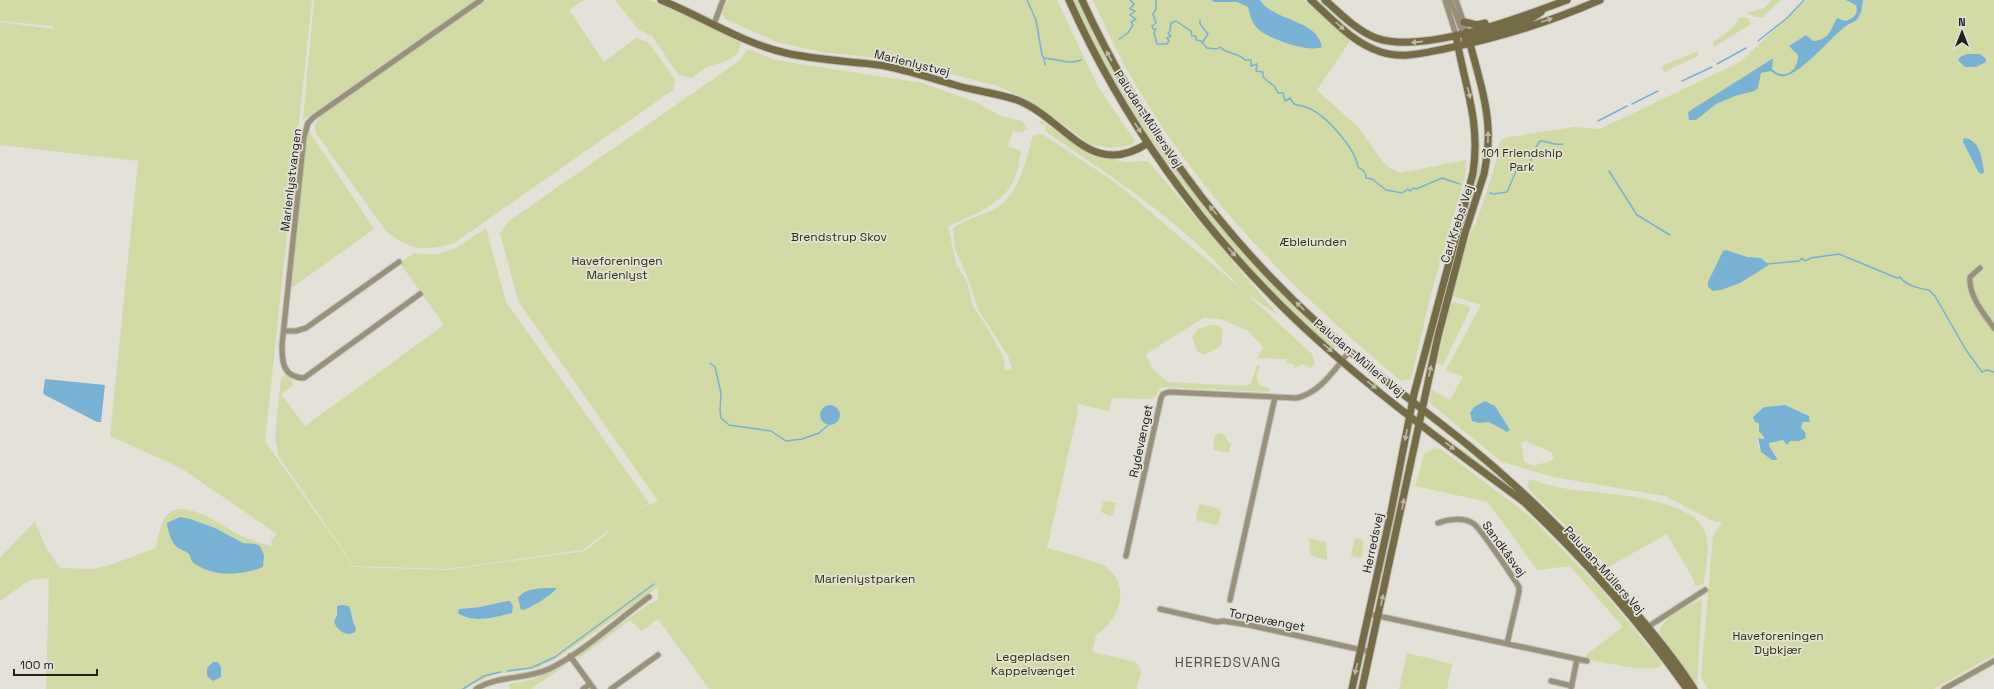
<svg xmlns="http://www.w3.org/2000/svg" width="1994" height="689" font-family="'Space Grotesk',sans-serif">
<style>
.green{fill:#d2daa5;fill-rule:evenodd}
.water{fill:#78b3d5}
.lines{fill:none;stroke-linecap:round;stroke-linejoin:round}
.stream{stroke:#78b3d5;stroke-width:1.5}
.street-casing{stroke:#c1beb7;stroke-width:7}
.secondary-casing{stroke:#c1beb7;stroke-width:9}
.street{stroke:#999179;stroke-width:5}
.secondary{stroke:#766b47;stroke-width:7}
.oneway{fill:#beb8a6}
.labels{text-anchor:middle;stroke-width:3.5;stroke-linejoin:round;paint-order:stroke}
.street-label{font-size:12px;fill:#21201e;stroke:#e4e1d9}
.park-label{font-size:12px;fill:#2e3304;stroke:#e4e1d9}
.quarter-label{font-size:14px;letter-spacing:1px;fill:#55534c;stroke:#e4e1d9}
</style>
<rect width="100%" height="100%" fill="#e4e1d9"/>
<!-- green -->
<path class="green" d="M 0,0 L 312,0 L 265,441 L 354,567 L 447,570 L 585,551 L 605,535 L 611,528 L 583,550 L 447,569 L 354,566 L 279,457 L 275,437 L 281,378 L 286,374 L 294,385 L 281,394 L 305,426 L 444,325 L 400,263 L 414,253 C 450,258 457,247 486,228 L 506,302 L 649,503 L 636,509 L 658,501 L 518,301 L 500,233 L 509,221 L 739,61 L 748,49 L 775,60 L 922,83 L 976,102 L 1001,116 L 1022,121 L 1028,129 L 1021,132 L 1013,131 L 1008,146 L 1021,151 C 1019,158 1019,166 1017,172 C 1008,203 974,215 948,226 L 956,264 L 967,282 L 973,307 L 985,324 L 1004,358 L 1005,371 L 1012,369 L 1008,356 L 978,309 L 968,278 L 955,249 L 953,229 C 961,221 982,215 993,210 C 1019,197 1026,160 1033,135 L 1042,134 L 1116,183 L 1243,290 C 1225,272 1207,252 1187,235 C 1143,196 1093,164 1045,131 L 1046,126 L 1039,123 L 1040,120 L 1092,156 L 1126,162 L 1148,161 L 1278,315 L 1246,293 L 1312,354 L 1315,363 L 1311,368 L 1303,364 L 1294,368 L 1294,364 L 1287,363 L 1287,359 L 1258,358 L 1263,347 L 1248,331 L 1221,319 L 1203,318 L 1146,354 L 1153,370 L 1168,382 L 1245,386 L 1251,384 L 1257,365 L 1260,365 L 1257,376 L 1259,385 L 1270,388 L 1269,392 L 1161,387 L 1156,396 L 1149,399 L 1112,398 L 1109,411 L 1078,404 L 1076,420 L 1047,548 C 1058,551 1100,562 1106,567 C 1132,587 1119,620 1096,635 L 1092,652 L 1136,662 L 1141,670 L 1137,689 L 709,689 L 658,619 L 641,631 L 630,620 L 578,659 L 579,655 L 647,605 L 658,600 L 658,587 L 559,657 L 537,668 L 496,674 L 471,685 L 466,689 L 46,689 L 49,578 L 30,580 L 0,601 L 0,558 L 35,521 L 46,548 L 60,568 L 93,569 L 107,566 L 156,548 C 158,538 160,526 165,518 C 181,493 223,528 240,535 C 250,540 261,544 272,546 L 271,540 L 277,534 L 181,468 L 110,436 L 138,161 L 0,145 L 0,22 L 54,29 L 52,26 L 0,21 ZM 507,601 L 513,606 L 512,613 L 482,619 L 463,617 L 459,609 L 480,607 Z
M 314,0 L 476,0 L 303,120 Z
M 487,0 L 584,0 L 569,10 L 604,62 L 636,38 L 648,42 L 672,75 L 675,81 L 673,90 L 454,243 C 426,252 409,250 386,231 L 316,133 C 313,121 319,118 327,111 Z
M 615,0 L 649,0 L 734,37 L 741,41 C 741,60 721,62 708,67 C 703,69 697,74 692,78 L 678,74 L 652,36 L 639,30 Z
M 728,0 L 1057,0 L 1097,85 L 1135,141 L 1132,145 L 1110,148 L 1090,144 L 1033,102 L 998,86 L 895,60 L 822,52 L 777,42 L 725,19 L 722,13 Z
M 1072,0 L 1078,0 C 1140,132 1228,248 1337,345 L 1334,350 C 1223,252 1136,133 1072,0 Z
M 1093,0 L 1211,0 L 1214,2 L 1237,2 L 1248,7 C 1253,29 1262,31 1281,42 L 1287,17 L 1271,13 L 1260,0 L 1304,0 L 1350,41 L 1317,90 L 1358,127 L 1382,161 L 1390,168 L 1400,173 L 1466,160 L 1465,177 L 1431,294 L 1411,379 L 1401,381 C 1301,298 1211,208 1143,97 C 1124,66 1108,33 1093,0 Z
M 1772,0 L 1781,0 L 1763,17 L 1755,17 L 1746,13 L 1764,8 Z
M 1806,0 L 1994,0 L 1994,655 L 1934,689 L 1708,689 L 1701,676 L 1713,537 L 1715,532 L 1722,523 L 1713,521 L 1665,496 L 1553,477 L 1502,462 L 1430,403 L 1431,389 L 1450,400 L 1463,377 L 1446,370 L 1481,305 L 1452,296 L 1470,234 L 1477,221 L 1496,162 L 1500,141 L 1504,138 L 1574,127 L 1600,129 L 1740,62 ZM 1976,54 L 1983,56 L 1984,63 L 1970,68 ZM 1785,405 L 1809,416 L 1810,422 L 1803,422 L 1799,441 L 1778,440 L 1768,443 L 1769,447 L 1776,455 L 1776,460 L 1761,452 L 1757,443 L 1758,438 L 1764,439 L 1764,437 C 1755,425 1763,417 1771,406 ZM 1526,441 L 1551,452 L 1554,460 L 1533,466 L 1524,462 L 1521,443 Z
M 1740,17 L 1748,18 L 1751,24 L 1714,47 L 1713,42 L 1734,27 Z
M 1698,51 L 1698,56 L 1664,72 L 1662,66 Z
M 309,131 L 374,229 L 293,287 L 291,285 L 307,136 Z
M 1480,141 L 1480,179 L 1423,394 L 1442,299 L 1475,182 Z
M 1453,302 L 1469,306 L 1470,309 L 1443,365 L 1437,363 L 1450,306 Z
M 1211,325 L 1219,326 L 1223,331 L 1221,346 L 1204,355 L 1197,351 L 1192,337 L 1198,329 Z
M 1432,427 L 1506,482 L 1535,508 L 1572,547 L 1477,463 Z
M 1409,432 L 1392,540 L 1376,609 L 1383,562 Z
M 1220,433 L 1225,435 L 1228,442 L 1231,443 L 1229,453 L 1213,450 L 1215,435 Z
M 1434,448 L 1442,450 L 1531,517 L 1604,592 L 1661,662 L 1661,667 C 1643,672 1604,662 1584,659 L 1587,654 L 1623,627 L 1570,566 L 1537,570 L 1488,502 L 1415,486 L 1418,478 L 1424,454 Z
M 1529,479 C 1542,483 1555,487 1568,489 C 1601,494 1692,496 1705,532 C 1711,548 1705,568 1704,583 L 1697,586 L 1693,584 L 1695,582 L 1667,534 L 1608,567 L 1530,491 L 1528,486 Z
M 1106,501 L 1116,503 L 1113,515 L 1109,516 L 1101,512 L 1103,502 Z
M 1199,504 L 1218,508 L 1221,512 L 1218,524 L 1217,525 L 1198,521 L 1196,519 Z
M 1309,538 L 1326,542 L 1327,560 L 1310,555 Z
M 1355,538 L 1364,540 L 1361,558 L 1351,556 Z
M 1702,599 L 1697,686 L 1660,634 C 1657,619 1691,605 1702,599 Z
M 1407,653 L 1452,664 L 1447,689 L 1399,689 Z
M 566,665 L 531,689 L 510,689 L 509,684 L 531,680 Z"/>
<!-- water -->
<path class="water" d="M 1211,0 L 1260,0 C 1274,22 1316,18 1322,47 C 1308,53 1269,39 1258,29 C 1251,22 1250,15 1248,7 L 1237,2 L 1214,2 Z
M 1846,0 L 1863,0 C 1862,6 1862,12 1858,18 C 1856,22 1849,23 1846,26 C 1831,37 1801,74 1784,76 C 1778,77 1775,74 1771,71 L 1761,73 L 1758,88 L 1754,91 L 1735,96 L 1716,104 L 1696,120 L 1689,120 L 1688,112 L 1772,59 L 1773,59 L 1772,69 C 1785,82 1799,69 1798,55 L 1789,46 L 1806,35 L 1813,41 C 1829,40 1830,31 1837,18 L 1845,21 C 1853,19 1859,14 1856,5 Z
M 1967,54 L 1980,54 L 1986,59 L 1986,62 L 1976,67 L 1965,67 L 1958,60 L 1960,57 Z
M 1964,138 C 1980,139 1982,159 1984,171 L 1983,174 L 1979,173 L 1963,142 Z
M 1726,250 L 1747,257 L 1761,258 L 1769,265 L 1740,283 L 1721,290 L 1713,291 L 1708,287 L 1708,282 L 1723,251 Z
M 45,379 L 105,385 L 101,422 L 97,422 L 45,395 L 43,393 Z
M 1485,401 L 1495,406 L 1510,430 L 1507,432 L 1489,422 L 1479,423 L 1472,421 L 1470,413 L 1474,407 Z
M 1785,405 L 1809,416 L 1810,422 L 1803,422 L 1801,428 L 1805,432 L 1806,438 L 1799,441 L 1790,441 L 1787,445 L 1783,440 L 1769,443 C 1769,450 1776,453 1777,460 L 1772,460 L 1761,452 L 1758,438 L 1764,439 L 1764,437 L 1759,431 L 1759,423 L 1755,422 L 1753,417 L 1764,407 Z
M820 415a10 10 0 1 1 20 0a10 10 0 1 1-20 0Z
M 180,517 L 190,519 L 215,528 L 243,543 L 256,544 L 260,546 L 264,555 L 263,567 C 242,576 214,577 195,564 C 191,562 191,557 189,554 C 186,551 181,550 178,548 C 171,543 168,531 167,523 Z
M 557,588 C 553,594 527,611 521,610 L 518,598 C 525,587 546,588 557,588 Z
M 507,601 L 510,601 L 513,606 L 512,613 C 496,617 473,624 458,613 L 459,609 L 480,607 Z
M 341,605 L 349,606 C 352,613 352,622 356,628 L 355,632 C 346,637 338,631 334,622 L 337,615 L 337,606 Z
M 213,662 L 218,662 L 221,667 L 221,677 L 213,681 L 207,676 L 207,668 Z"/>
<g class="lines">
<!-- stream -->
<path class="stream" d="M 1027,0 L 1036,20 L 1042,55 L 1044,58 C 1058,59 1067,65 1081,60
M 1156,0 L 1156,9 L 1153,14 L 1156,23 L 1152,26 L 1153,29 L 1156,29 L 1154,33 L 1157,44 L 1167,44 L 1169,41 L 1167,38 L 1171,36 L 1168,33 L 1170,31 L 1171,23 L 1176,21 L 1191,31 L 1192,36 L 1196,36 L 1196,40 L 1201,41 L 1207,48 L 1217,49 L 1220,47 C 1226,54 1240,53 1245,60 L 1251,60 L 1251,66 L 1257,64 L 1256,71 L 1263,72 L 1263,77 L 1275,87 L 1278,93 L 1283,93 L 1285,101 L 1290,98 L 1294,104 C 1300,106 1304,106 1308,108 C 1326,115 1355,148 1358,167 C 1363,171 1366,171 1366,178 L 1372,179 L 1386,190 L 1402,193 L 1408,189 L 1410,191 L 1413,188 L 1416,189 L 1442,178 L 1460,184
M 1200,20 L 1200,24 L 1208,34 L 1202,43
M 1119,39 L 1128,33 L 1133,25 L 1131,22 L 1136,19 L 1130,15 L 1135,11 L 1130,9 L 1134,4 L 1130,0
M 1758,41 L 1787,18 L 1804,0
M 1044,58 L 1045,65
M 1717,64 L 1746,48
M 1682,81 L 1712,67
M 1632,104 L 1658,91
M 1598,121 L 1627,106
M 1609,171 L 1637,215 L 1670,235
M 1490,193 L 1494,194 L 1507,192 L 1516,171 L 1520,170 L 1522,167 L 1528,167 L 1536,147 L 1540,141 C 1548,140 1551,146 1563,144
M 1767,264 L 1799,261 L 1802,258 L 1805,261 L 1811,258 L 1839,254 L 1897,278 L 1900,277 C 1905,285 1920,289 1929,290 L 1935,296 L 1966,350 L 1982,372 L 1987,370 L 1994,372
M 710,363 L 715,367 L 721,393 L 720,411 L 721,418 L 729,425 L 771,431 L 786,441 L 802,439 L 819,433 L 828,425
M 507,671 L 531,668 L 555,657 L 654,584
M 463,689 L 484,676 L 500,672"/>
<!-- street casing -->
<g class="street-casing">
<path id="street" d="M 1445,0 L 1456,35
M 1450,0 L 1464,36
M 1456,0 L 1467,32
M 714,24 L 723,0
M 1980,268 L 1970,277 C 1968,295 1984,314 1994,328
M 420,294 L 304,378 C 283,377 282,363 282,345 L 304,137 L 308,123 L 314,117 L 481,0
M 284,331 L 296,331 L 306,328 L 399,262
M 1438,523 C 1448,519 1464,517 1474,524 C 1480,528 1513,577 1519,587 L 1519,592 L 1507,644
M 1126,556 L 1161,398 L 1163,394 L 1169,392 L 1297,398 C 1321,392 1334,370 1349,352
M 1230,600 L 1275,397
M 1160,609 L 1217,622 L 1223,621 L 1249,625 L 1371,652
M 1369,614 L 1587,661
M 1646,628 L 1705,590
M 570,656 L 594,689
M 1551,681 L 1572,686
M 476,689 C 498,675 525,680 549,669 C 581,654 619,619 649,597
M 583,689 L 590,684
M 611,689 L 658,655
M 1571,689 L 1577,659
M 1944,689 L 1994,661"/>
</g>
<!-- secondary casing -->
<g class="secondary-casing">
<path id="secondary" d="M 661,0 C 703,17 742,43 786,53 C 816,60 848,61 879,65 C 905,69 930,78 955,85 C 975,91 997,93 1017,100 C 1066,119 1090,181 1148,143
M 1069,0 C 1122,119 1201,229 1295,319 C 1365,386 1446,444 1524,502 C 1584,559 1639,621 1687,689
M 1082,0 C 1138,123 1223,238 1324,329 C 1370,371 1421,407 1469,446 C 1528,494 1580,547 1628,604 C 1652,631 1675,659 1694,689
M 1311,0 C 1333,20 1353,43 1381,52 C 1402,59 1423,53 1444,49 C 1498,38 1550,22 1600,0
M 1325,0 C 1341,14 1356,30 1376,38 C 1422,55 1522,17 1567,0
M 1464,22 L 1477,25 L 1485,23
M 1465,40 L 1529,20 L 1541,12
M 1352,689 L 1391,512 L 1414,394 L 1473,173 C 1481,120 1464,85 1456,35
M 1362,689 L 1438,336 L 1465,233 L 1484,174 C 1487,159 1489,144 1488,128 C 1487,99 1474,61 1467,32"/>
</g>
<!-- street -->
<use href="#street" class="street"/>
<!-- secondary -->
<use href="#secondary" class="secondary"/>
</g>
<!-- one-way arrows -->
<defs><path id="oneway-solid" d="M-6-.8H1V-3.2L6.5 0L1 3.2V.8H-6Z"/></defs>
<g class="oneway">
<use href="#oneway-solid" transform="translate(1547 20) rotate(-19)"/>
<use href="#oneway-solid" transform="translate(1340 26) rotate(42)"/>
<use href="#oneway-solid" transform="translate(1417 42) rotate(174)"/>
<use href="#oneway-solid" transform="translate(1109 56) rotate(-119)"/>
<use href="#oneway-solid" transform="translate(1469 93) rotate(76)"/>
<use href="#oneway-solid" transform="translate(1138 128) rotate(57)"/>
<use href="#oneway-solid" transform="translate(1488 137) rotate(-89)"/>
<use href="#oneway-solid" transform="translate(1213 210) rotate(-129)"/>
<use href="#oneway-solid" transform="translate(1232 252) rotate(48)"/>
<use href="#oneway-solid" transform="translate(1300 306) rotate(-136)"/>
<use href="#oneway-solid" transform="translate(1328 348) rotate(41)"/>
<use href="#oneway-solid" transform="translate(1430 371) rotate(-77)"/>
<use href="#oneway-solid" transform="translate(1372 385) rotate(38)"/>
<use href="#oneway-solid" transform="translate(1406 435) rotate(101)"/>
<use href="#oneway-solid" transform="translate(1450 446) rotate(38)"/>
<use href="#oneway-solid" transform="translate(1403 504) rotate(-79)"/>
<use href="#oneway-solid" transform="translate(1382 600) rotate(-78)"/>
<use href="#oneway-solid" transform="translate(1356 669) rotate(103)"/>
</g>
<g class="labels">
<!-- street labels -->
<g class="street-label">
<text transform="translate(912 63) rotate(14)" y="4">Marienlystvej</text>
<text transform="translate(1148 119) rotate(57)" y="4">Paludan-Müllers Vej</text>
<text transform="translate(291 180) rotate(-83)" y="4">Marienlystvangen</text>
<text transform="translate(1457 224) rotate(-72)" y="4">Carl Krebs' Vej</text>
<text transform="translate(1359 358) rotate(40)" y="4">Paludan-Müllers Vej</text>
<text transform="translate(1141 441) rotate(-78)" y="4">Rydevænget</text>
<text transform="translate(1373 543) rotate(-78)" y="4">Herredsvej</text>
<text transform="translate(1504 549) rotate(54)" y="4">Sandkåsvej</text>
<text transform="translate(1604 570) rotate(48)" y="4">Paludan-Müllers Vej</text>
<text transform="translate(1267 620) rotate(11)" y="4">Torpevænget</text>
</g>
<!-- park labels -->
<g class="park-label">
<text x="1522" y="157">101 Friendship<tspan x="1522" dy="14">Park</tspan></text>
<text x="839" y="241">Brendstrup Skov</text>
<text x="1313" y="246">Æblelunden</text>
<text x="617" y="265">Haveforeningen<tspan x="617" dy="14">Marienlyst</tspan></text>
<text x="865" y="583">Marienlystparken</text>
<text x="1778" y="640">Haveforeningen<tspan x="1778" dy="14">Dybkjær</tspan></text>
<text x="1033" y="661">Legepladsen<tspan x="1033" dy="14">Kappelvænget</tspan></text>
</g>
<!-- quarter labels -->
<g class="quarter-label">
<text x="1228" y="667">HERREDSVANG</text>
</g>
</g>
<!-- north arrow -->
<g transform="translate(1962 32)" stroke="#e4e1d9" stroke-width="3" paint-order="stroke">
<path d="M0-3L7 15L0 10L-7 15Z" fill="#21201e"/>
<text y="-6" font-size="11" font-weight="bold" text-anchor="middle" fill="#21201e">N</text>
</g>
<!-- scale -->
<path d="M14 669v6h83v-6" fill="none" stroke="#21201e" stroke-width="2"/>
<text x="20" y="669" font-size="12" fill="#21201e" stroke="#e4e1d9" stroke-width="3" paint-order="stroke">100 m</text>
</svg>
